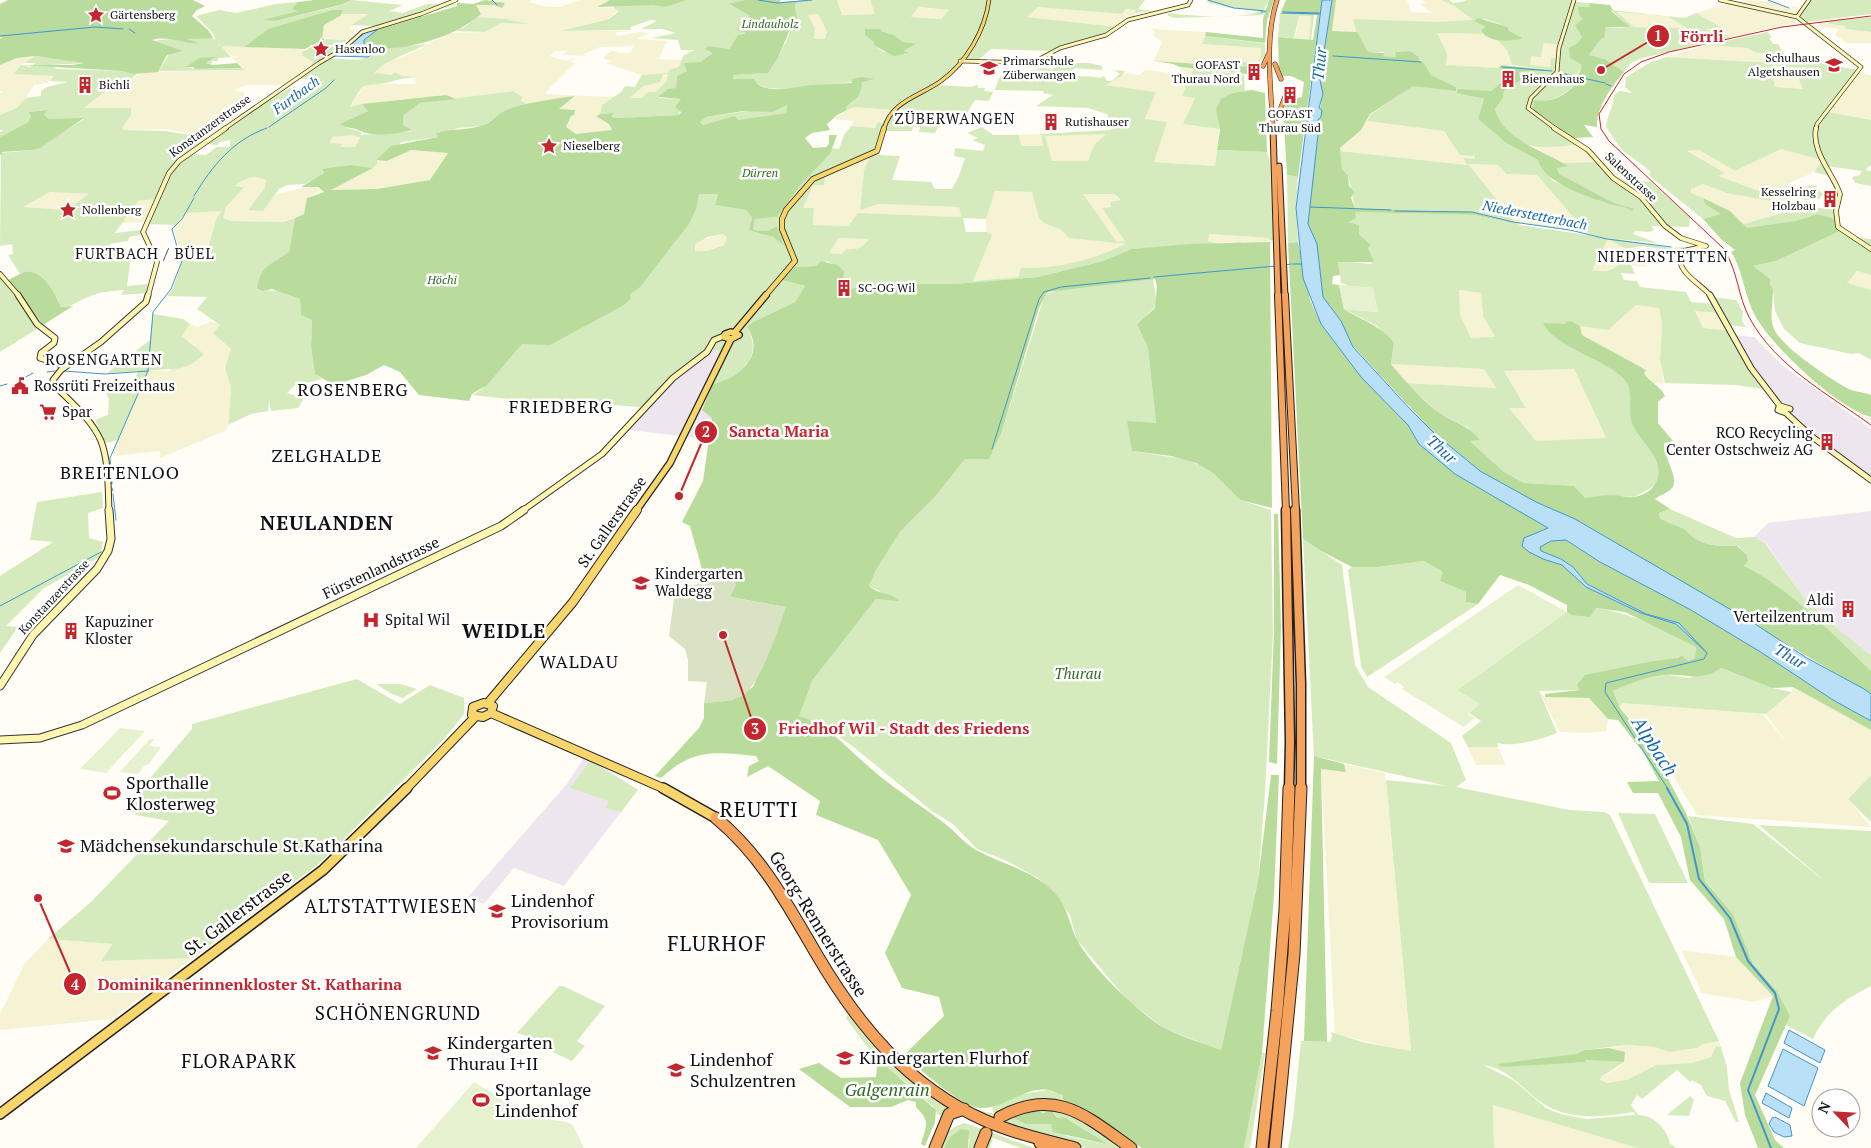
<svg xmlns="http://www.w3.org/2000/svg" width="1871" height="1148" font-family="'PT Serif',serif">
<style>
.industrial{fill:#eee6ef}
.farmland{fill:#f6f3d4}
.green{fill:#d5ebbd;fill-rule:evenodd}
.forest{fill:#b9dc9c;fill-rule:evenodd}
.cemetery{fill:#d9e3c4}
.pitch{fill:#e6f2cf}
.water{fill:#b9e0f7;stroke:#3f96cf}
.lines{fill:none;stroke-linecap:round;stroke-linejoin:round}
.stream-far1{stroke:#3f96cf;stroke-width:1}
.stream{stroke:#3f96cf;stroke-width:2}
.secondary-far3-casing{stroke:#333;stroke-width:4.5}
.secondary-far2-casing{stroke:#333;stroke-width:5.5}
.secondary-far1-casing{stroke:#333;stroke-width:7}
.secondary-casing{stroke:#333;stroke-width:9}
.primary-far4-casing{stroke:#222;stroke-width:4.5}
.primary-far3-casing{stroke:#222;stroke-width:6}
.primary-far2-casing{stroke:#222;stroke-width:8}
.primary-far1-casing{stroke:#222;stroke-width:10}
.primary-casing{stroke:#222;stroke-width:12}
.highway-far4-casing{stroke:#222;stroke-width:5}
.highway-far3-casing{stroke:#222;stroke-width:7}
.highway-far2-casing{stroke:#222;stroke-width:8}
.highway-far1-casing{stroke:#222;stroke-width:11}
.highway-casing{stroke:#222;stroke-width:13}
.secondary-far3{stroke:#fff6b0;stroke-width:3}
.secondary-far2{stroke:#fff6b0;stroke-width:4}
.secondary-far1{stroke:#fff6b0;stroke-width:5}
.secondary{stroke:#fff6b0;stroke-width:7}
.primary-far4{stroke:#f9d66b;stroke-width:3}
.primary-far3{stroke:#f9d66b;stroke-width:4.5}
.primary-far2{stroke:#f9d66b;stroke-width:5.5}
.primary-far1{stroke:#f9d66b;stroke-width:8}
.primary{stroke:#f9d66b;stroke-width:9}
.highway-far4{stroke:#f5a25d;stroke-width:4}
.highway-far3{stroke:#f5a25d;stroke-width:5}
.highway-far2{stroke:#f5a25d;stroke-width:6}
.highway-far1{stroke:#f5a25d;stroke-width:8}
.highway{stroke:#f5a25d;stroke-width:11}
.rail{stroke:#c4262e;stroke-width:1}
.labels{text-anchor:middle;stroke-width:5;stroke-linejoin:round;paint-order:stroke}
.far-poi-label{font-size:12px;fill:#111;stroke:#fff;text-anchor:start}
.far-park-label{font-size:12px;font-style:italic;fill:#2f6b1f;stroke:#fff}
.far-street-label{font-size:12px;fill:#111;stroke:#fff}
.far-water-label{font-size:14px;font-style:italic;fill:#1768a6;stroke:#fff}
.far-quarter-label{font-size:15px;letter-spacing:1px;fill:#111;stroke:#fff}
.poi-label{font-size:15px;fill:#111;stroke:#fff;text-anchor:start}
.street-label{font-size:15px;fill:#111;stroke:#fff}
.park-label{font-size:15px;font-style:italic;fill:#2f6b1f;stroke:#fff}
.water-label{font-size:16px;font-style:italic;fill:#1768a6;stroke:#fff}
.quarter-label{font-size:18px;letter-spacing:1px;fill:#111;stroke:#fff}
.near-poi-label{font-size:18px;fill:#111;stroke:#fff;text-anchor:start}
.near-street-label{font-size:18px;fill:#111;stroke:#fff}
.near-park-label{font-size:18px;font-style:italic;fill:#2f6b1f;stroke:#fff}
.near-water-label{font-size:19px;font-style:italic;fill:#1768a6;stroke:#fff}
.near-neighbourhood-label{font-size:19px;letter-spacing:1px;fill:#111;stroke:#fff}
.district-label{font-size:20px;font-weight:bold;letter-spacing:1px;fill:#111;stroke:#fff}
.near-quarter-label{font-size:21px;letter-spacing:1px;fill:#111;stroke:#fff}
.leader{fill:none;stroke:#c4262e;stroke-width:2}
.callout-dot{fill:#c4262e;stroke:#fff;stroke-width:2}
.mark-label{font-size:15px;text-anchor:middle;font-weight:bold;fill:#fff}
.callout-label{font-size:16px;text-anchor:middle;font-weight:bold;fill:#c4262e;stroke:#fff;stroke-width:5;stroke-linejoin:round;paint-order:stroke}
</style>
<rect width="100%" height="100%" fill="#fffdf5"/>
<!-- industrial -->
<path class="industrial" d="M 1734,335 L 1754,337 L 1783,366 L 1871,429 L 1871,480 L 1811,436 L 1786,413 L 1790,411 L 1774,400 Z
M 712,350 L 721,351 L 708,379 L 713,384 L 702,409 L 712,418 L 709,439 L 628,430 L 668,386 Z
M 1871,511 L 1871,655 L 1826,619 L 1802,595 L 1766,543 L 1754,537 L 1768,523 Z
M 584,758 L 600,765 L 638,790 L 564,886 L 514,868 L 484,904 L 467,898 L 566,785 Z"/>
<!-- farmland -->
<path class="farmland" d="M 494,0 L 530,0 L 532,1 L 528,2 L 542,6 L 560,7 L 580,0 L 578,0 L 610,0 L 598,7 L 619,9 L 608,19 L 560,31 L 632,31 L 616,32 L 617,36 L 640,32 L 650,33 L 636,39 L 667,41 L 659,59 L 682,60 L 679,67 L 670,69 L 666,82 L 655,92 L 642,98 L 630,98 L 642,87 L 635,87 L 641,75 L 606,63 L 611,61 L 603,58 L 613,50 L 619,53 L 631,53 L 633,46 L 600,47 L 582,55 L 587,56 L 562,55 L 568,51 L 556,51 L 549,56 L 567,61 L 575,58 L 570,62 L 575,63 L 544,94 L 614,97 L 602,105 L 600,114 L 596,116 L 609,124 L 612,130 L 576,134 L 566,127 L 571,116 L 559,109 L 577,96 L 528,105 L 520,99 L 523,98 L 513,91 L 456,99 L 446,95 L 349,107 L 352,99 L 359,94 L 362,87 L 370,84 L 417,84 L 415,81 L 416,77 L 375,74 L 379,67 L 389,61 L 409,54 L 450,33 L 485,32 L 501,23 L 528,24 L 506,19 L 477,17 L 481,14 L 475,5 L 504,3 Z
M 836,0 L 870,0 L 875,14 L 841,15 Z
M 1336,0 L 1407,0 L 1411,12 L 1430,13 L 1432,13 L 1420,4 L 1426,3 L 1421,0 L 1441,0 L 1454,6 L 1474,21 L 1355,27 L 1357,32 L 1332,31 Z
M 1747,0 L 1775,2 L 1793,10 L 1795,9 L 1789,6 L 1802,8 L 1796,17 L 1790,16 L 1797,22 L 1732,37 L 1704,29 L 1720,28 L 1696,13 L 1726,4 Z
M 1038,6 L 1122,14 L 1125,9 L 1137,10 L 1134,16 L 1118,27 L 1026,17 Z
M 919,7 L 924,8 L 950,10 L 941,19 L 911,17 Z
M 1615,12 L 1667,16 L 1688,28 L 1634,27 Z
M 341,14 L 370,14 L 351,25 L 354,26 L 349,28 L 360,31 L 355,32 L 347,40 L 322,38 L 324,25 Z
M 818,14 L 827,32 L 825,39 L 814,39 L 808,15 Z
M 1299,16 L 1311,16 L 1309,40 L 1295,38 Z
M 1828,21 L 1829,24 L 1845,26 L 1846,29 L 1871,32 L 1871,43 L 1847,43 L 1835,35 L 1839,29 L 1818,26 L 1817,22 Z
M 1151,29 L 1206,32 L 1202,44 L 1261,48 L 1261,56 L 1257,63 L 1197,58 L 1195,64 L 1154,61 L 1162,42 L 1154,36 L 1155,32 Z
M 1437,33 L 1483,34 L 1496,39 L 1507,50 L 1512,65 L 1501,65 L 1499,68 L 1446,66 Z
M 1543,43 L 1560,45 L 1558,59 L 1551,67 L 1529,65 L 1531,56 Z
M 1707,45 L 1747,48 L 1757,53 L 1793,54 L 1797,58 L 1774,63 L 1666,57 Z
M 220,46 L 305,49 L 303,56 L 313,62 L 311,67 L 287,85 L 246,85 L 234,90 L 244,93 L 245,97 L 222,109 L 243,113 L 209,136 L 163,129 L 124,130 L 122,128 L 131,115 L 131,108 L 83,108 L 103,93 L 144,72 L 244,70 L 232,58 L 239,56 L 232,56 Z
M 35,56 L 21,65 L 55,76 L 47,83 L 34,85 L 21,105 L 0,115 L 0,94 L 3,91 L 0,91 L 0,65 L 17,58 Z
M 1773,64 L 1796,68 L 1796,73 L 1804,89 L 1775,88 L 1772,75 Z
M 1182,67 L 1194,68 L 1182,96 L 1195,97 L 1184,124 L 1219,129 L 1215,166 L 1154,162 L 1166,122 L 1145,120 L 1156,92 L 1106,85 L 1126,73 L 1139,75 L 1145,70 L 1178,74 Z
M 1859,73 L 1871,75 L 1871,120 L 1828,112 Z
M 853,107 L 892,110 L 875,128 L 851,126 L 854,121 L 832,119 Z
M 1367,121 L 1444,131 L 1446,136 L 1475,156 L 1475,160 L 1463,159 L 1467,164 L 1498,165 L 1506,174 L 1537,175 L 1587,233 L 1515,222 L 1468,165 L 1340,151 L 1340,148 Z
M 1107,133 L 1094,145 L 1088,161 L 1051,161 L 1045,135 Z
M 1041,134 L 1043,146 L 1020,146 L 1019,135 Z
M 352,135 L 360,136 L 355,147 L 340,147 L 341,144 L 330,144 L 332,137 Z
M 1580,145 L 1598,162 L 1563,163 L 1532,146 Z
M 1781,149 L 1821,160 L 1823,163 L 1810,174 L 1785,185 L 1802,196 L 1793,198 L 1796,209 L 1743,224 L 1730,211 L 1691,193 L 1690,189 L 1724,173 L 1686,152 L 1699,150 L 1735,171 Z
M 411,150 L 449,153 L 430,180 L 377,189 L 329,190 L 373,168 L 377,164 L 376,160 L 387,161 Z
M 868,157 L 869,159 L 864,170 L 860,209 L 879,204 L 959,207 L 961,217 L 858,213 L 848,226 L 813,225 L 814,208 L 802,208 L 813,185 L 825,173 Z
M 1602,157 L 1620,162 L 1643,179 L 1621,179 L 1625,182 L 1624,185 L 1601,164 Z
M 261,178 L 266,180 L 264,189 L 248,210 L 263,210 L 276,194 L 312,186 L 322,190 L 308,198 L 304,214 L 284,222 L 231,221 L 223,218 L 226,207 L 243,187 L 235,186 L 244,179 Z
M 995,191 L 1032,192 L 1044,223 L 1061,230 L 1069,238 L 1127,244 L 1094,259 L 1045,269 L 1021,268 L 1018,277 L 972,281 L 991,235 L 986,232 L 986,219 Z
M 50,192 L 90,194 L 66,210 L 22,207 Z
M 1082,193 L 1114,194 L 1121,201 L 1110,202 L 1111,206 L 1103,208 L 1126,241 L 1117,242 Z
M 157,199 L 146,222 L 120,223 L 138,201 Z
M 222,210 L 217,217 L 205,254 L 181,261 L 174,228 L 185,213 Z
M 723,234 L 727,237 L 724,245 L 707,251 L 695,251 L 695,244 L 699,241 Z
M 1208,234 L 1269,238 L 1268,241 L 1217,243 L 1208,241 Z
M 839,238 L 870,239 L 859,249 L 847,249 L 841,254 L 829,253 Z
M 1608,238 L 1626,249 L 1636,252 L 1646,267 L 1619,264 L 1616,267 L 1601,272 L 1591,270 Z
M 1857,271 L 1871,275 L 1871,290 L 1846,283 Z
M 1458,290 L 1481,293 L 1483,316 L 1495,338 L 1471,338 L 1460,314 Z
M 1636,305 L 1659,308 L 1662,324 L 1660,360 L 1664,384 L 1654,383 L 1644,373 L 1645,370 L 1582,335 L 1580,326 L 1608,330 Z
M 1695,310 L 1721,313 L 1732,332 L 1703,328 Z
M 212,321 L 220,325 L 213,333 L 231,349 L 225,368 L 231,387 L 227,430 L 160,458 L 160,451 L 113,456 L 113,451 L 148,371 L 169,371 L 195,345 L 182,336 L 190,324 L 198,327 Z
M 1391,364 L 1484,369 L 1496,388 L 1406,383 Z
M 1574,369 L 1606,439 L 1536,441 L 1508,407 L 1526,407 L 1504,371 Z
M 1793,687 L 1871,729 L 1871,775 L 1848,799 L 1871,827 L 1697,815 L 1654,744 L 1619,706 L 1626,700 L 1762,713 L 1786,742 L 1766,714 L 1792,692 Z
M 1539,691 L 1545,697 L 1589,698 L 1608,719 L 1606,731 L 1584,733 L 1560,732 Z
M 1468,747 L 1498,747 L 1506,765 L 1476,765 Z
M 1344,764 L 1385,773 L 1411,1052 L 1335,1034 L 1321,769 L 1346,772 Z
M 48,939 L 114,944 L 101,961 L 193,958 L 112,1019 L 0,1030 L 0,1014 L 25,963 Z
M 1681,950 L 1736,957 L 1773,996 L 1753,1002 L 1702,993 Z
M 1719,1041 L 1721,1047 L 1716,1046 L 1711,1057 L 1690,1063 L 1656,1065 L 1627,1081 L 1607,1083 L 1600,1080 L 1601,1077 L 1618,1068 L 1624,1061 L 1619,1050 L 1609,1048 L 1627,1045 L 1655,1047 L 1669,1052 L 1697,1048 L 1703,1044 Z
M 1493,1105 L 1638,1148 L 1494,1148 Z"/>
<!-- green -->
<path class="green" d="M 352,0 L 402,5 L 390,11 L 403,13 L 427,4 L 457,4 L 377,30 L 367,29 L 374,26 L 351,25 L 369,14 L 341,14 L 343,10 L 268,29 L 244,47 L 220,46 L 218,43 L 231,57 L 218,58 L 218,61 L 212,61 L 211,64 L 206,63 L 215,58 L 199,58 L 187,67 L 195,69 L 242,68 L 245,70 L 159,71 L 169,54 L 182,51 L 151,41 L 170,39 L 197,43 L 187,40 L 193,38 L 213,38 L 215,41 L 214,34 L 196,16 L 219,10 L 236,13 L 276,4 L 298,2 L 293,9 L 299,11 L 263,20 L 275,21 L 338,6 Z
M 687,0 L 745,0 L 730,5 L 750,16 L 737,30 L 746,32 L 738,35 L 729,49 L 707,51 L 712,52 L 701,63 L 694,63 L 687,71 L 677,76 L 676,88 L 658,98 L 682,99 L 679,115 L 618,118 L 610,117 L 614,113 L 600,114 L 602,105 L 621,92 L 625,86 L 635,87 L 642,75 L 668,73 L 670,69 L 679,67 L 683,56 L 694,50 L 681,50 L 678,40 L 652,38 L 676,33 L 662,29 L 641,29 L 657,21 L 651,20 L 630,27 L 631,30 L 560,31 L 609,19 L 619,11 L 613,8 L 616,5 L 659,5 L 666,7 ZM 663,74 L 668,74 L 666,82 L 655,92 L 648,92 L 642,98 L 630,98 L 643,86 L 660,82 Z
M 795,0 L 837,0 L 842,15 L 875,14 L 870,0 L 1145,0 L 1138,9 L 1154,11 L 1135,13 L 1136,10 L 1126,9 L 1122,14 L 1038,7 L 1027,17 L 1118,27 L 1110,32 L 1052,51 L 991,49 L 976,62 L 960,61 L 954,70 L 935,85 L 971,87 L 978,85 L 978,88 L 985,88 L 984,91 L 993,92 L 989,101 L 975,100 L 967,113 L 900,109 L 893,119 L 940,123 L 935,133 L 919,132 L 920,127 L 913,127 L 912,131 L 883,131 L 878,155 L 900,156 L 892,180 L 931,182 L 935,189 L 952,189 L 959,176 L 965,158 L 954,156 L 955,148 L 983,151 L 985,145 L 972,140 L 978,138 L 967,133 L 982,127 L 993,135 L 1019,135 L 1021,146 L 1043,146 L 1041,134 L 1110,130 L 1113,128 L 1107,114 L 1088,108 L 1036,106 L 1053,95 L 1043,93 L 1044,91 L 995,90 L 999,78 L 1017,71 L 1025,73 L 1041,68 L 1053,69 L 1062,63 L 1089,63 L 1102,66 L 1102,70 L 1075,68 L 1067,75 C 1079,77 1088,75 1099,78 L 1104,76 L 1107,81 L 1112,81 L 1120,74 L 1114,70 L 1125,71 L 1122,76 L 1106,85 L 1156,92 L 1145,119 L 1167,122 L 1154,162 L 1215,166 L 1217,150 L 1267,152 L 1270,162 L 1273,240 L 1131,249 L 1103,261 L 1038,277 L 954,284 L 880,284 L 843,290 L 844,271 L 827,261 L 816,266 L 795,267 L 783,280 L 805,286 L 795,302 L 753,322 L 747,327 C 764,356 741,377 713,384 L 708,380 L 720,351 L 712,350 L 668,386 L 648,408 L 551,399 L 517,400 L 473,395 L 483,388 L 522,344 L 629,294 L 697,194 L 718,194 L 715,205 L 746,210 L 752,218 L 750,229 L 773,237 L 783,245 L 777,226 L 767,231 L 753,230 L 755,219 L 777,217 L 799,187 L 830,154 L 831,148 L 839,149 L 844,135 L 851,126 L 875,128 L 878,122 L 882,123 L 892,110 L 854,107 L 847,110 L 846,107 L 853,102 L 860,83 L 872,80 L 787,89 L 767,88 L 756,83 L 754,79 L 733,79 L 734,75 L 768,73 L 778,58 L 789,35 L 796,3 L 806,1 ZM 919,7 L 949,10 L 941,19 L 911,17 ZM 818,14 L 827,32 L 825,39 L 814,39 L 815,29 L 808,15 ZM 865,29 L 881,29 L 881,31 L 894,35 L 903,42 L 923,44 L 916,44 L 904,51 L 908,53 L 884,52 L 873,45 L 874,42 ZM 1106,134 L 1094,145 L 1088,161 L 1052,161 L 1045,136 ZM 868,157 L 869,159 L 864,170 L 860,210 L 879,204 L 959,207 L 961,217 L 858,213 L 848,226 L 813,225 L 814,208 L 803,208 L 813,185 L 824,185 L 825,173 ZM 995,191 L 1032,192 L 1039,218 L 1044,223 L 1061,230 L 1069,238 L 1126,244 C 1092,260 1058,269 1021,268 L 1018,277 L 973,281 L 992,235 L 987,232 L 966,232 L 963,218 L 986,219 ZM 1083,194 L 1114,194 L 1121,200 L 1110,202 L 1111,207 L 1102,208 L 1125,241 L 1117,242 ZM 723,234 L 727,237 L 724,245 L 707,251 L 695,251 L 695,244 L 708,237 ZM 1209,234 L 1269,238 L 1268,241 L 1217,243 L 1208,241 ZM 839,238 L 869,239 C 862,248 858,250 847,249 L 841,254 L 829,253 Z
M 1208,0 L 1269,0 L 1262,13 L 1264,15 L 1174,18 L 1167,15 L 1169,13 C 1189,16 1243,20 1259,11 L 1231,8 L 1206,2 Z
M 1441,0 L 1449,0 L 1453,3 L 1466,1 L 1465,0 L 1576,0 L 1576,2 L 1589,3 L 1591,7 L 1578,10 L 1583,19 L 1582,37 L 1579,43 L 1581,68 C 1575,80 1570,73 1560,73 L 1580,80 C 1565,94 1555,103 1534,100 L 1541,117 L 1573,138 L 1623,184 L 1625,182 L 1620,179 L 1651,182 L 1690,217 L 1689,227 L 1651,226 L 1654,230 L 1650,232 L 1635,231 L 1633,234 L 1658,243 L 1616,239 L 1670,248 L 1685,247 L 1685,250 L 1679,252 L 1643,246 L 1626,249 L 1608,239 L 1592,270 C 1601,272 1612,272 1619,264 L 1631,265 L 1635,274 L 1621,273 L 1624,280 L 1637,281 L 1640,287 L 1686,292 L 1691,302 L 1716,304 L 1712,297 L 1736,300 L 1743,312 L 1742,321 L 1746,327 L 1728,325 L 1721,313 L 1695,311 L 1703,328 L 1729,331 L 1763,389 L 1735,385 L 1665,383 L 1660,360 L 1662,324 L 1659,308 L 1636,305 L 1608,330 L 1580,326 L 1571,321 L 1554,335 C 1576,349 1605,359 1623,377 C 1635,390 1628,405 1632,421 C 1637,443 1670,459 1656,485 L 1634,497 L 1608,495 L 1585,499 L 1574,486 L 1524,483 L 1504,472 L 1469,440 L 1480,440 L 1467,427 L 1440,414 L 1406,383 L 1496,388 L 1484,369 L 1391,364 L 1394,343 L 1377,326 L 1344,309 L 1378,312 L 1373,288 L 1339,285 L 1347,285 L 1341,283 L 1338,261 L 1372,264 L 1368,248 L 1371,245 L 1359,234 L 1359,225 L 1348,222 L 1354,212 L 1474,215 L 1511,223 L 1470,212 L 1355,208 L 1348,175 L 1342,169 L 1340,151 L 1467,165 L 1463,158 L 1475,159 L 1475,156 L 1460,155 L 1444,131 L 1367,121 L 1370,115 L 1413,85 L 1449,90 L 1456,87 L 1431,75 L 1424,63 L 1419,61 L 1419,57 L 1409,51 L 1394,52 L 1397,57 L 1383,56 L 1384,52 L 1368,52 L 1358,38 L 1353,19 L 1436,22 L 1473,20 L 1454,6 ZM 1485,19 L 1508,27 L 1509,31 L 1523,38 L 1514,40 L 1496,39 L 1507,50 L 1512,65 L 1553,70 L 1519,72 L 1521,80 L 1504,91 L 1503,98 L 1495,109 C 1499,126 1515,142 1533,146 C 1547,149 1566,145 1581,145 L 1598,162 L 1563,163 L 1567,165 L 1557,167 L 1558,174 L 1614,203 L 1634,210 L 1601,201 L 1553,181 L 1538,160 L 1506,143 L 1478,119 L 1484,99 L 1457,93 L 1491,91 L 1507,77 L 1499,68 L 1446,65 L 1447,54 L 1437,33 L 1483,34 L 1481,30 L 1487,27 L 1474,21 ZM 1543,43 L 1560,45 L 1558,59 L 1551,58 L 1550,67 L 1530,65 L 1531,56 L 1541,57 ZM 1468,164 L 1498,165 L 1506,174 L 1537,175 L 1587,233 L 1601,237 L 1519,225 L 1520,223 L 1515,222 ZM 1459,290 L 1481,293 L 1483,316 L 1495,337 L 1471,338 L 1460,314 ZM 1574,369 L 1606,438 L 1536,441 L 1509,408 L 1526,408 L 1504,371 Z
M 1809,0 L 1871,0 L 1871,14 L 1805,22 L 1799,16 Z
M 1611,10 L 1684,18 L 1696,13 L 1722,28 L 1706,29 L 1732,37 L 1642,58 L 1631,63 L 1624,72 L 1605,59 L 1589,55 L 1601,39 L 1605,37 L 1606,27 L 1623,28 L 1625,23 ZM 1616,12 L 1667,16 L 1687,28 L 1634,27 Z
M 1280,14 L 1314,15 L 1311,40 L 1309,40 L 1311,16 L 1299,16 L 1294,38 L 1278,37 Z
M 477,17 L 506,19 L 530,24 L 501,23 L 485,32 L 454,31 L 465,27 Z
M 1871,17 L 1871,32 L 1846,29 L 1845,26 L 1829,24 L 1828,21 Z
M 1768,32 L 1772,38 L 1769,38 L 1773,44 L 1778,44 L 1784,54 L 1757,53 L 1747,48 L 1707,45 Z
M 1205,36 L 1262,43 L 1265,44 L 1265,56 L 1251,69 L 1195,64 L 1197,58 L 1257,63 L 1261,56 L 1261,48 L 1202,44 Z
M 326,39 L 347,40 L 325,58 L 358,60 L 368,57 L 371,49 L 427,44 C 413,52 382,61 375,73 L 392,75 L 395,72 L 402,76 L 417,77 C 407,78 400,79 390,82 C 381,85 371,83 362,87 C 358,94 353,99 350,107 L 362,104 L 368,111 L 341,124 C 346,130 355,128 362,133 L 360,135 L 412,131 L 403,125 L 403,116 L 420,103 L 513,91 L 523,97 L 521,100 L 528,105 L 504,111 L 483,126 L 458,128 L 448,133 L 438,132 L 438,137 L 402,142 L 377,160 L 377,164 L 373,168 L 351,165 L 322,170 L 324,173 L 305,184 L 287,185 L 279,189 L 263,211 L 248,210 L 264,189 L 266,180 C 255,175 244,178 235,186 L 244,187 L 226,207 L 223,218 L 231,221 L 284,222 L 295,218 L 289,252 L 272,262 L 257,290 L 281,291 L 300,299 L 301,315 L 312,320 L 311,347 L 315,374 L 322,379 L 294,386 L 287,393 L 296,396 L 306,395 L 298,408 L 271,411 L 269,401 L 268,411 L 251,414 L 228,425 L 231,387 L 225,368 L 231,349 L 213,333 L 220,325 L 197,309 L 207,297 L 167,296 L 173,289 L 182,261 L 206,253 L 217,217 L 222,211 L 185,213 L 176,225 L 149,224 L 172,171 L 191,154 L 206,155 L 217,147 L 230,147 L 230,140 L 220,142 L 217,145 L 205,144 L 269,100 L 290,88 L 300,89 L 315,79 L 296,79 L 311,67 L 313,62 L 303,56 L 302,52 ZM 352,135 L 360,137 L 355,147 L 341,147 L 342,144 L 330,143 L 332,137 Z
M 35,56 L 86,63 L 51,65 L 57,69 L 122,71 L 137,74 L 129,80 L 103,93 L 84,108 L 131,108 L 131,115 L 122,128 L 124,130 L 165,131 L 211,138 C 182,158 166,163 157,199 L 138,201 L 115,233 L 141,230 L 140,235 L 129,237 L 128,241 L 109,244 L 130,263 L 127,286 L 149,284 L 148,293 L 121,295 L 124,290 C 112,291 99,292 88,297 C 76,302 74,306 61,307 L 56,296 L 24,272 L 20,274 L 8,255 L 13,254 L 12,244 L 0,246 L 1,153 L 33,150 L 84,119 L 49,119 L 44,114 L 47,110 L 30,112 L 28,113 L 31,116 L 28,122 L 0,137 L 0,132 L 4,130 L 0,130 L 0,115 L 18,107 L 26,98 L 41,96 L 41,91 L 47,87 L 68,82 L 50,81 L 54,76 L 13,74 L 21,65 L 30,67 L 36,63 L 24,63 ZM 50,192 L 89,194 L 66,210 L 23,207 Z
M 1666,57 L 1774,63 L 1796,59 L 1858,70 L 1859,73 L 1828,112 L 1871,120 L 1871,165 L 1865,170 L 1871,171 L 1871,186 L 1855,183 L 1852,177 L 1860,175 L 1862,171 L 1826,166 L 1834,177 L 1814,172 L 1820,164 L 1823,164 L 1821,160 L 1781,149 L 1735,171 L 1699,150 L 1687,151 L 1725,173 L 1718,176 L 1770,195 L 1771,201 L 1727,193 L 1703,184 L 1691,189 L 1691,193 L 1703,198 L 1705,204 L 1722,214 L 1703,219 L 1652,178 L 1648,173 L 1651,173 L 1649,170 L 1622,150 L 1606,127 C 1607,116 1614,105 1614,95 L 1620,91 L 1632,93 L 1625,87 L 1626,77 L 1651,62 ZM 1773,65 L 1796,68 L 1796,73 L 1803,89 L 1775,87 L 1772,75 Z
M 1194,68 L 1244,75 L 1245,91 L 1232,93 L 1217,109 L 1219,129 L 1183,124 L 1195,98 L 1182,96 Z
M 787,105 L 786,113 C 760,121 730,118 703,125 L 700,122 L 706,117 Z
M 1287,175 L 1298,177 L 1296,208 L 1298,242 L 1288,243 Z
M 1785,185 L 1799,189 L 1811,185 L 1817,186 L 1817,189 L 1823,194 L 1819,199 L 1808,200 L 1793,198 L 1793,195 L 1801,195 L 1799,193 L 1792,192 Z
M 1796,205 L 1835,210 L 1837,222 L 1832,218 L 1817,214 L 1796,221 L 1754,229 L 1747,228 L 1743,224 L 1796,209 Z
M 1840,231 L 1852,237 L 1871,239 L 1871,275 L 1857,271 L 1847,283 L 1871,290 L 1871,360 L 1859,353 L 1851,354 L 1800,343 L 1784,329 L 1775,311 L 1773,290 L 1752,266 L 1776,261 Z
M 0,277 L 40,327 L 0,352 Z
M 1153,279 L 1157,305 L 1137,324 L 1148,348 L 1156,423 L 1132,451 L 1184,459 L 1202,466 L 1213,473 L 1240,500 L 1271,510 L 1273,632 L 1265,793 L 1258,881 L 1221,1050 L 1167,1030 L 1128,1001 L 1077,940 L 1070,915 L 1056,895 L 1038,878 L 1007,861 L 977,849 L 953,824 L 932,811 L 851,745 L 816,721 L 797,718 L 812,681 L 876,599 L 897,600 L 869,586 L 876,570 L 900,532 L 935,497 L 965,459 L 992,453 L 1001,434 L 1045,294 L 1066,288 Z
M 153,314 L 183,319 L 190,324 L 182,336 L 204,354 C 184,374 172,367 148,371 L 118,440 L 106,443 L 95,420 L 108,415 L 109,399 L 105,390 L 132,386 L 138,371 L 107,373 L 150,340 Z
M 102,492 L 103,508 L 88,513 L 89,538 L 103,542 L 100,557 L 44,588 L 6,626 L 18,627 L 0,653 L 0,576 L 53,542 L 30,540 L 37,502 Z
M 1670,509 L 1736,538 L 1754,537 L 1765,543 L 1802,595 L 1826,619 L 1871,655 L 1871,671 C 1835,636 1789,587 1744,566 L 1748,561 L 1747,555 L 1738,546 C 1722,546 1708,547 1694,538 C 1690,535 1687,530 1682,528 C 1674,524 1667,523 1660,518 L 1659,513 Z
M 1303,539 L 1342,565 L 1355,665 L 1368,687 L 1451,743 L 1466,780 L 1456,787 L 1569,810 L 1604,812 L 1610,815 L 1719,1041 L 1703,1044 L 1697,1048 L 1669,1052 L 1655,1047 L 1627,1045 L 1584,1050 L 1576,1054 L 1552,1058 L 1498,1064 L 1585,1062 L 1584,1060 L 1624,1062 L 1601,1077 L 1600,1080 L 1607,1083 L 1627,1080 L 1656,1065 L 1691,1063 L 1711,1057 L 1716,1046 L 1721,1047 L 1727,1067 L 1729,1090 L 1739,1122 L 1736,1122 L 1725,1101 L 1707,1096 L 1701,1085 L 1692,1080 L 1690,1082 L 1677,1070 L 1642,1099 L 1637,1095 L 1631,1105 L 1638,1115 C 1654,1115 1667,1129 1670,1144 L 1677,1148 L 1638,1148 L 1493,1105 L 1494,1148 L 1288,1148 L 1293,1119 L 1301,1041 L 1330,1042 L 1332,1037 L 1331,1032 L 1362,1042 L 1411,1051 L 1386,780 L 1447,786 L 1314,756 ZM 1483,1065 C 1510,1068 1525,1093 1547,1106 C 1572,1120 1607,1117 1634,1112 L 1635,1115 L 1587,1119 L 1560,1114 L 1546,1108 L 1513,1080 Z
M 1424,561 L 1443,572 L 1440,581 L 1466,592 L 1467,602 L 1478,604 L 1367,677 L 1361,666 L 1348,570 L 1352,567 L 1377,567 Z
M 1596,608 C 1635,614 1661,628 1696,647 L 1695,657 L 1689,661 L 1681,655 L 1676,659 L 1653,661 L 1633,667 L 1580,690 L 1539,691 L 1557,733 C 1539,740 1516,747 1497,743 L 1498,747 L 1468,747 L 1462,736 L 1481,721 L 1469,713 L 1479,704 L 1457,690 L 1567,612 L 1571,615 Z
M 1721,668 L 1772,688 L 1792,692 L 1766,714 L 1623,703 L 1619,706 L 1613,691 L 1637,680 L 1667,675 L 1689,678 Z
M 357,679 L 400,704 L 430,685 L 464,698 L 464,714 L 445,738 L 320,863 L 193,958 L 101,961 L 113,944 L 48,939 L 92,901 L 169,821 L 136,815 L 129,803 L 192,729 L 192,724 Z
M 376,684 L 401,684 L 417,689 L 403,698 L 390,693 Z
M 590,761 L 638,790 L 621,812 L 605,808 L 609,801 L 570,788 Z
M 1871,775 L 1871,822 L 1848,799 Z
M 1618,813 L 1655,814 L 1688,883 L 1649,883 Z
M 1688,816 L 1753,824 L 1826,882 L 1759,825 L 1871,831 L 1871,986 C 1845,999 1825,1012 1813,1039 L 1786,1025 L 1776,990 L 1753,964 L 1733,914 L 1705,880 L 1700,847 Z
M 559,986 L 563,986 L 605,1006 L 577,1041 L 585,1046 L 572,1061 L 546,1049 L 530,1037 L 517,1033 Z
M 848,1014 C 874,1053 910,1085 950,1107 L 944,1117 L 937,1114 C 935,1103 921,1100 916,1090 L 888,1069 L 868,1048 L 846,1018 Z
M 1262,1053 L 1265,1053 L 1250,1148 L 1244,1148 Z
M 1048,1090 L 1063,1095 L 1063,1102 C 1038,1097 1015,1098 994,1115 L 1002,1118 L 1023,1107 L 1066,1110 L 1127,1148 L 1085,1148 L 1017,1127 L 978,1110 L 994,1114 L 992,1107 L 1022,1094 ZM 1037,1110 L 1054,1115 L 1057,1118 L 1064,1117 C 1079,1127 1093,1132 1105,1144 L 1066,1136 L 1052,1124 L 1026,1124 L 1013,1118 Z
M 1690,1096 L 1694,1100 L 1689,1116 L 1667,1115 Z
M 965,1123 L 1034,1148 L 1021,1148 L 993,1138 L 990,1148 L 982,1148 L 981,1132 L 975,1148 L 968,1148 L 970,1139 L 948,1139 L 944,1148 L 939,1148 C 945,1134 950,1127 965,1123 Z"/>
<!-- forest -->
<path class="forest" d="M 8,0 L 193,0 L 205,6 L 197,10 L 192,16 L 208,30 L 213,38 L 187,39 L 199,43 C 183,44 167,35 152,40 L 183,51 L 167,55 L 158,72 L 134,74 L 122,71 L 21,65 L 72,65 L 84,63 L 35,56 L 17,58 L 0,65 L 0,39 L 3,37 L 0,37 L 0,4 Z
M 314,0 L 352,0 L 340,5 L 275,21 L 262,20 L 298,11 L 292,9 L 298,2 Z
M 485,0 L 505,3 L 502,8 L 494,5 L 476,5 L 481,14 C 453,39 402,52 364,48 L 364,40 L 377,30 L 457,6 L 457,3 L 473,4 Z
M 610,0 L 687,0 L 666,7 L 652,5 L 597,7 Z
M 745,0 L 781,0 L 779,2 L 783,2 L 812,0 L 796,3 L 795,7 L 797,19 L 793,22 L 778,58 L 768,73 L 734,75 L 733,79 L 754,79 C 763,97 797,86 813,85 C 826,84 839,84 852,83 L 852,79 L 861,77 L 874,79 L 861,83 L 862,87 L 858,97 L 846,107 L 847,110 L 837,115 L 827,124 L 830,130 L 812,133 L 805,138 L 813,148 L 826,147 L 829,144 L 829,135 L 837,135 L 830,154 L 799,187 L 777,217 L 755,219 L 753,230 L 767,231 L 777,226 L 784,246 L 773,237 L 749,230 L 752,218 L 746,210 L 715,205 L 718,194 L 699,194 L 696,209 L 689,224 L 640,287 L 630,294 L 631,298 L 624,305 L 550,345 L 522,344 L 487,385 L 472,394 L 469,401 L 419,395 L 400,372 L 384,365 L 366,375 L 334,385 L 315,374 L 311,347 L 312,320 L 301,315 L 300,299 L 272,289 L 263,291 L 257,289 C 259,268 271,263 289,252 L 295,218 L 304,214 L 307,198 L 324,192 L 318,187 L 301,187 L 324,173 L 322,169 L 351,165 L 373,168 L 331,190 L 377,189 L 430,180 L 448,153 L 411,150 L 387,161 L 376,160 L 391,146 L 438,137 L 436,133 C 450,129 467,130 481,126 C 490,124 496,115 504,111 C 519,104 557,98 575,96 L 559,109 L 575,110 L 574,115 L 571,116 L 566,127 L 576,134 L 612,130 L 609,124 L 596,116 L 600,114 L 614,113 L 611,117 L 618,118 L 679,115 L 681,112 L 675,107 L 681,99 L 658,97 L 668,89 L 676,88 L 677,76 L 687,71 L 684,63 L 701,62 L 712,53 L 705,49 L 708,46 L 729,49 L 738,35 L 746,33 L 737,30 L 741,22 L 750,16 L 729,4 ZM 787,105 L 786,113 L 738,120 L 735,116 L 703,125 L 700,122 L 706,117 L 743,111 L 772,112 Z
M 1269,0 L 1274,0 L 1267,21 L 1265,43 L 1205,36 L 1206,32 L 1263,38 L 1263,19 Z
M 1286,0 L 1322,0 L 1298,177 L 1287,175 L 1283,109 L 1289,100 L 1302,97 L 1304,82 L 1291,76 L 1281,76 L 1279,72 L 1278,37 L 1313,40 L 1317,15 L 1280,14 Z
M 1332,0 L 1336,0 L 1332,31 L 1357,32 L 1368,52 L 1385,53 L 1383,56 L 1396,57 L 1395,52 L 1410,51 L 1419,57 L 1419,61 L 1424,63 L 1431,75 L 1456,87 L 1456,91 L 1413,86 L 1370,114 L 1361,130 L 1340,148 L 1342,169 L 1348,175 L 1349,186 L 1354,192 L 1351,198 L 1355,208 L 1470,212 L 1512,223 L 1474,215 L 1355,212 L 1356,218 L 1348,222 L 1359,225 L 1359,234 L 1371,245 L 1368,248 L 1374,262 L 1338,262 L 1340,275 L 1333,276 L 1332,284 L 1339,285 L 1344,309 C 1362,321 1381,325 1394,343 L 1391,364 C 1402,378 1427,405 1441,414 C 1456,423 1469,426 1480,440 L 1470,441 L 1504,472 L 1524,483 L 1574,486 L 1585,498 C 1593,497 1602,495 1611,495 C 1619,495 1627,498 1634,497 C 1655,494 1664,476 1655,458 C 1649,446 1636,435 1632,423 C 1626,406 1637,390 1621,376 C 1601,358 1554,346 1543,323 L 1566,324 L 1565,322 L 1571,321 L 1580,326 L 1582,335 L 1646,370 L 1644,373 C 1649,382 1661,386 1665,396 L 1658,402 L 1658,423 L 1673,441 L 1664,443 C 1663,456 1680,479 1672,488 C 1668,493 1660,495 1655,499 L 1670,509 L 1659,513 L 1660,518 C 1667,523 1674,524 1682,528 C 1687,530 1690,535 1694,538 C 1708,547 1722,546 1737,546 L 1747,555 L 1748,561 L 1744,566 C 1789,587 1835,636 1871,671 L 1871,694 L 1575,519 L 1536,502 L 1480,471 L 1434,433 L 1353,346 L 1341,321 L 1323,297 L 1317,244 L 1308,224 L 1319,126 L 1318,120 L 1323,94 L 1320,80 Z
M 1589,3 L 1610,5 L 1613,10 L 1611,11 L 1630,27 L 1606,27 L 1605,37 L 1601,39 L 1589,55 L 1605,59 L 1624,72 C 1612,86 1596,108 1597,127 L 1584,125 L 1593,137 L 1573,138 L 1533,109 L 1534,100 C 1555,103 1565,95 1580,80 L 1559,73 C 1569,73 1582,81 1581,64 L 1570,58 L 1569,48 L 1578,43 L 1582,37 L 1575,25 L 1583,19 L 1579,15 L 1578,7 L 1590,7 Z
M 333,10 L 343,10 L 340,16 L 324,25 L 322,38 L 325,39 L 305,49 L 244,47 L 268,29 Z
M 1478,18 L 1508,27 L 1509,31 L 1523,38 C 1512,42 1486,43 1481,30 L 1486,27 L 1474,21 Z
M 865,29 L 881,29 L 881,31 L 894,35 L 903,42 L 923,44 L 916,44 L 904,51 L 909,53 L 894,56 L 873,45 L 874,42 L 865,35 Z
M 216,57 L 206,63 L 213,65 L 237,63 L 242,68 L 195,69 L 193,67 L 186,67 L 199,58 Z
M 1154,61 L 1246,67 L 1251,69 L 1247,74 L 1180,67 L 1173,64 Z
M 1501,65 L 1553,70 L 1519,72 L 1521,80 L 1504,91 L 1503,98 L 1495,109 C 1503,140 1543,150 1568,166 L 1557,168 L 1559,174 L 1614,203 L 1634,209 L 1632,211 C 1627,207 1620,207 1614,205 C 1593,199 1543,183 1538,160 L 1506,143 L 1478,119 L 1484,99 L 1457,93 L 1458,89 L 1491,91 L 1507,77 L 1499,68 Z
M 1252,90 L 1265,93 L 1267,152 L 1217,150 L 1220,130 L 1216,109 L 1221,99 L 1232,93 Z
M 446,95 L 456,99 L 420,103 L 403,116 L 403,125 L 412,130 C 395,134 375,138 358,130 C 352,127 346,129 340,124 L 368,111 L 362,104 Z
M 48,110 L 44,114 L 49,119 L 84,118 L 40,148 L 33,150 L 2,152 L 3,154 L 0,155 L 0,137 L 28,122 L 31,116 L 28,112 Z
M 1703,198 L 1730,211 L 1747,228 L 1796,221 L 1817,214 L 1832,218 L 1837,222 L 1840,231 L 1776,261 L 1753,266 L 1770,279 L 1770,285 L 1773,290 C 1773,302 1769,317 1774,329 C 1782,347 1830,379 1849,389 C 1855,392 1864,392 1871,395 L 1871,417 C 1839,409 1774,348 1757,319 C 1744,298 1744,272 1731,252 L 1735,250 L 1722,240 L 1703,219 L 1721,214 L 1705,204 Z
M 1270,242 L 1272,508 L 1240,500 L 1213,473 L 1196,463 L 1171,456 L 1132,451 L 1127,421 L 1156,423 L 1148,348 L 1137,324 L 1155,308 L 1157,286 L 1155,279 L 1047,292 L 1039,308 L 1001,434 L 989,459 L 965,459 L 935,497 L 900,532 L 876,570 L 869,586 C 879,595 892,592 899,601 L 876,599 L 812,681 L 799,716 C 828,725 846,747 868,766 C 891,787 919,804 944,823 C 955,831 964,843 976,850 C 1001,864 1033,870 1055,893 C 1068,907 1069,924 1077,940 C 1092,968 1140,1015 1168,1030 C 1184,1038 1204,1043 1221,1050 L 1258,881 L 1271,775 L 1279,775 L 1274,895 L 1262,1053 L 1244,1148 L 1142,1148 L 1088,1113 L 1063,1102 L 1063,1095 C 1058,1094 1053,1091 1049,1090 C 1024,1086 1003,1110 979,1108 C 961,1106 918,1068 904,1055 L 944,1016 L 939,997 L 902,988 L 885,953 L 911,895 L 878,840 L 816,815 L 820,801 L 768,766 L 747,777 L 749,766 L 759,761 L 756,756 C 714,752 694,748 661,778 L 655,776 L 699,728 L 704,718 L 704,703 L 732,700 L 753,687 L 785,607 L 730,597 L 730,571 L 719,569 L 703,573 L 690,526 L 682,522 L 703,481 L 712,418 L 702,410 L 713,384 C 740,378 766,355 747,327 L 753,322 L 795,302 L 805,286 L 782,280 L 795,267 L 816,266 L 821,261 L 837,265 L 844,271 L 843,290 L 880,284 L 954,284 L 1038,277 L 1103,261 L 1131,249 L 1190,244 Z
M 1298,242 L 1310,300 L 1321,324 L 1361,377 L 1408,425 L 1419,444 L 1455,474 L 1549,528 L 1524,538 L 1543,559 L 1562,565 L 1586,587 L 1646,614 L 1587,584 L 1573,567 L 1561,559 L 1541,551 L 1539,546 L 1549,541 L 1566,540 L 1600,562 L 1691,610 L 1759,651 L 1833,700 L 1871,721 L 1871,730 L 1793,687 L 1772,688 L 1721,668 C 1698,683 1688,673 1665,675 C 1646,677 1630,683 1613,691 L 1620,708 L 1649,743 L 1686,813 L 1700,847 L 1705,881 L 1733,914 L 1753,964 L 1776,990 L 1790,1016 L 1755,1095 L 1775,1140 L 1784,1148 L 1758,1148 L 1745,1115 L 1740,1083 L 1773,996 L 1736,957 L 1724,919 L 1690,880 L 1681,837 L 1658,793 L 1633,793 L 1627,782 L 1659,781 L 1643,752 L 1618,720 L 1608,719 L 1589,698 L 1545,697 L 1545,694 L 1580,690 L 1577,685 L 1585,675 L 1653,661 L 1678,658 L 1681,655 L 1689,661 L 1695,657 L 1696,647 L 1625,612 L 1596,608 L 1590,617 L 1571,615 L 1567,612 L 1567,605 L 1529,585 L 1500,575 L 1478,604 L 1466,602 L 1466,592 L 1440,581 L 1443,572 L 1424,561 L 1377,567 L 1352,567 L 1321,551 L 1303,539 L 1288,243 Z
M 24,272 C 44,270 54,292 61,307 L 73,306 L 43,325 L 8,280 Z
M 1274,514 L 1278,514 L 1281,627 L 1277,764 L 1269,762 L 1274,630 Z
M 1314,756 L 1344,764 L 1346,772 L 1321,769 L 1327,1042 L 1304,1041 Z
M 1609,1048 L 1625,1052 L 1624,1062 L 1585,1060 L 1585,1062 L 1501,1067 L 1497,1064 L 1576,1054 L 1584,1050 Z
M 878,1059 L 936,1110 L 935,1122 L 925,1146 L 921,1144 C 927,1123 930,1122 916,1107 L 916,1102 L 908,1100 L 891,1107 L 850,1107 L 799,1069 L 819,1063 L 841,1078 L 876,1077 Z
M 1037,1110 L 1043,1113 L 1052,1111 L 1057,1118 L 1064,1117 C 1079,1127 1093,1133 1106,1144 L 1053,1132 L 1051,1124 L 1026,1124 L 1013,1118 Z
M 961,1129 L 969,1130 L 968,1148 L 944,1148 L 948,1139 Z"/>
<!-- cemetery -->
<path class="cemetery" d="M 719,569 L 730,571 L 736,585 L 730,597 L 786,607 C 779,627 760,686 742,696 C 730,702 718,702 704,703 L 707,682 L 688,681 L 688,660 L 685,649 L 669,636 L 675,591 L 698,584 L 703,580 L 703,573 Z"/>
<!-- pitch -->
<path class="pitch" d="M 1339,285 L 1373,288 L 1378,312 L 1344,309 Z
M 1518,585 L 1567,612 L 1457,690 L 1480,704 L 1468,714 L 1475,718 L 1464,727 L 1402,689 L 1404,687 L 1398,682 L 1395,684 L 1384,677 Z
M 120,728 L 145,731 L 106,773 L 80,769 Z
M 150,739 L 154,739 L 149,746 L 161,747 L 148,765 L 145,765 L 138,774 L 120,772 Z
M 474,1082 L 532,1117 L 567,1122 L 573,1125 L 584,1148 L 416,1148 Z"/>
<!-- water -->
<path class="water" d="M 1322,0 L 1332,0 L 1322,65 L 1320,80 L 1323,94 L 1319,108 L 1322,110 L 1321,117 L 1318,120 L 1319,126 L 1308,224 L 1317,244 L 1323,297 L 1341,321 L 1353,347 L 1411,410 L 1434,433 L 1480,471 L 1536,502 L 1575,519 L 1752,622 L 1807,658 L 1864,689 L 1871,694 L 1871,721 L 1833,700 L 1759,651 L 1691,610 L 1600,562 L 1566,540 L 1551,541 L 1540,547 L 1541,551 L 1561,559 L 1573,567 L 1587,584 L 1646,614 L 1679,623 L 1707,653 L 1676,624 L 1641,613 L 1586,587 L 1562,565 L 1543,559 L 1529,552 L 1522,546 L 1524,538 L 1548,528 L 1455,474 L 1419,444 L 1408,425 L 1361,377 L 1321,324 L 1303,278 L 1296,208 Z
M 369,30 L 377,30 L 364,40 L 364,48 L 375,52 L 368,57 L 333,56 Z
M 1789,1030 L 1825,1050 L 1820,1063 L 1784,1043 Z
M 1783,1049 L 1818,1068 L 1804,1106 L 1768,1086 Z
M 1766,1093 L 1792,1108 L 1789,1118 L 1762,1103 Z
M 1775,1117 L 1790,1125 L 1792,1136 L 1784,1137 L 1774,1132 L 1769,1124 L 1772,1118 Z"/>
<g class="lines">
<!-- stream-far1 -->
<path class="stream-far1" d="M 492,0 L 497,5
M 758,0 L 777,3 L 812,0
M 1208,0 L 1234,8 L 1266,11
M 1768,0 L 1789,8
M 1261,12 L 1265,12
M 1283,12 L 1319,13
M 1283,13 L 1320,14
M 129,29 L 135,33
M 0,36 L 95,27 L 123,29
M 1333,56 L 1421,62
M 1502,67 L 1552,71
M 1561,73 L 1605,83
M 1606,84 L 1611,86
M 269,127 L 326,88 L 334,80
M 194,196 C 212,166 233,140 267,128
M 1310,207 L 1391,210
M 1395,211 L 1472,212 L 1513,222 L 1570,230 L 1607,239 L 1671,247
M 181,261 L 172,229 L 182,219 L 194,198
M 1293,264 L 1302,264
M 1285,265 L 1291,264
M 1154,277 L 1276,266
M 63,371 L 105,374 L 148,371
M 47,372 L 55,371
M 24,378 L 33,373
M 0,386 L 7,384
M 992,449 L 1039,299 L 1044,292 L 1061,287 L 1150,278
M 112,484 L 110,458 L 148,371 L 153,312 L 171,289 L 182,261
M 112,488 L 113,491
M 113,494 L 116,520
M 0,606 L 101,552
M 1668,789 L 1605,692 L 1606,683 L 1704,659 L 1707,653"/>
<!-- stream -->
<path class="stream" d="M 1667,788 L 1687,824 L 1699,879 L 1730,918 L 1748,961 L 1775,993 L 1779,1009 L 1748,1090 L 1771,1148"/>
<!-- secondary-far3 casing -->
<g class="secondary-far3-casing">
<path id="secondary-far3" d="M 1720,0 L 1797,17 L 1861,67 L 1817,124 L 1816,129
M 1797,17 L 1809,0
M 960,61 L 1032,63 L 1060,48 L 1106,35 L 1128,20 L 1188,5 L 1191,0
M 224,129 L 319,63 L 343,49 L 362,32 L 421,14 L 456,0
M 1556,129 L 1528,108 L 1531,98 L 1557,72 L 1559,48 L 1574,0"/>
</g>
<!-- secondary-far2 casing -->
<g class="secondary-far2-casing">
<path id="secondary-far2" d="M 1554,128 L 1588,150 L 1613,178 L 1641,197 L 1665,226 L 1681,238 L 1706,246
M 1816,128 C 1811,152 1833,173 1840,194 L 1836,211 L 1838,227 L 1871,249
M 1706,246 L 1679,252 C 1678,275 1698,281 1711,296
M 0,274 L 19,296
M 148,296 L 157,262 L 143,232 L 169,173 L 179,161 L 226,128"/>
</g>
<!-- secondary-far1 casing -->
<g class="secondary-far1-casing">
<path id="secondary-far1" d="M 18,295 L 37,324 L 55,338 L 54,343 L 41,353 L 40,358 L 65,366
M 1710,295 L 1751,368 L 1780,406
M 1780,406 L 1790,409
M 1779,407 L 1778,410 L 1786,413 L 1811,436 L 1871,480
M 109,511 C 108,489 109,462 101,441 C 92,420 72,403 56,387 L 53,380 L 61,370 L 101,342 L 146,302 L 148,295
M 522,511 L 602,454 L 673,378 L 707,352 L 714,340 L 724,336"/>
</g>
<!-- secondary casing -->
<g class="secondary-casing">
<path id="secondary" d="M 0,686 L 33,635 L 97,569 L 108,551 L 111,539 L 109,510
M 0,740 L 40,738 L 82,725 L 501,526 L 524,510"/>
</g>
<!-- primary-far4 casing -->
<g class="primary-far4-casing">
<path id="primary-far4" d="M 884,129 C 891,101 920,96 941,81 C 966,63 985,31 989,0"/>
</g>
<!-- primary-far3 casing -->
<g class="primary-far3-casing">
<path id="primary-far3" d="M 765,296 L 795,261 L 782,229 L 782,219 L 786,210 L 813,179 L 877,151 L 884,128"/>
</g>
<!-- primary-far2 casing -->
<g class="primary-far2-casing">
<path id="primary-far2" d="M 731,332 L 739,335 L 731,339 L 724,337 L 725,334 Z
M 735,332 L 766,295
M 636,511 L 670,463 L 731,339"/>
</g>
<!-- primary-far1 casing -->
<g class="primary-far1-casing">
<path id="primary-far1" d="M 484,703 L 493,706 L 491,713 L 483,717 L 472,715 L 473,707 Z
M 488,703 L 573,602 L 637,510
M 491,713 L 665,789
M 406,789 L 475,717"/>
</g>
<!-- primary casing -->
<g class="primary-casing">
<path id="primary" d="M 663,788 L 716,818
M 0,1114 L 323,870 L 407,788"/>
</g>
<!-- highway-far4 casing -->
<g class="highway-far4-casing">
<path id="highway-far4" d="M 1275,64 L 1281,79
M 1263,66 L 1269,53
M 1277,118 L 1285,97
M 1273,129 C 1271,87 1264,40 1277,0"/>
</g>
<!-- highway-far3 casing -->
<g class="highway-far3-casing">
<path id="highway-far3" d="M 1273,128 L 1278,296
M 1279,166 L 1285,296"/>
</g>
<!-- highway-far2 casing -->
<g class="highway-far2-casing">
<path id="highway-far2" d="M 1278,295 L 1286,511
M 1285,295 L 1296,511"/>
</g>
<!-- highway-far1 casing -->
<g class="highway-far1-casing">
<path id="highway-far1" d="M 1286,510 L 1290,742 L 1289,789
M 1295,510 L 1301,684 L 1301,789"/>
</g>
<!-- highway casing -->
<g class="highway-casing">
<path id="highway" d="M 716,818 C 762,856 787,904 817,955 C 858,1025 908,1086 984,1120 C 1013,1133 1044,1140 1075,1148
M 1000,1117 C 1056,1087 1086,1116 1131,1148
M 1040,1143 L 1055,1148
M 935,1148 L 949,1114 L 964,1109
M 980,1148 L 986,1133
M 1262,1148 L 1277,1011 L 1285,910 L 1289,788
M 1275,1148 L 1294,954 L 1301,788"/>
</g>
<!-- secondary-far3 -->
<use href="#secondary-far3" class="secondary-far3"/>
<!-- secondary-far2 -->
<use href="#secondary-far2" class="secondary-far2"/>
<!-- secondary-far1 -->
<use href="#secondary-far1" class="secondary-far1"/>
<!-- secondary -->
<use href="#secondary" class="secondary"/>
<!-- primary-far4 -->
<use href="#primary-far4" class="primary-far4"/>
<!-- primary-far3 -->
<use href="#primary-far3" class="primary-far3"/>
<!-- primary-far2 -->
<use href="#primary-far2" class="primary-far2"/>
<!-- primary-far1 -->
<use href="#primary-far1" class="primary-far1"/>
<!-- primary -->
<use href="#primary" class="primary"/>
<!-- highway-far4 -->
<use href="#highway-far4" class="highway-far4"/>
<!-- highway-far3 -->
<use href="#highway-far3" class="highway-far3"/>
<!-- highway-far2 -->
<use href="#highway-far2" class="highway-far2"/>
<!-- highway-far1 -->
<use href="#highway-far1" class="highway-far1"/>
<!-- highway -->
<use href="#highway" class="highway"/>
<!-- rail -->
<path class="rail" d="M 1871,16 L 1782,27 L 1669,52 L 1641,62 L 1624,74 L 1599,114 L 1601,129 L 1609,141 L 1724,249 C 1738,272 1738,296 1749,317 C 1775,366 1828,394 1871,425"/>
</g>
<!-- icons -->
<defs>
<g id="sight-bare" transform="scale(1.35)"><path d="M0-6L1.8-2.2L6-1.7L2.9 1.2L3.7 5.4L0 3.3L-3.7 5.4L-2.9 1.2L-6-1.7L-1.8-2.2Z" fill="#c4262e" stroke="#fff" stroke-width="2.5" paint-order="stroke"/></g>
<g id="school-bare" transform="scale(1.35)"><path d="M0-5L7-2L0 1L-7-2ZM-4 1L0 2.5L4 1V4Q0 6-4 4Z" fill="#c4262e" stroke="#fff" stroke-width="2.5" paint-order="stroke"/></g>
<g id="building-bare" transform="scale(1.35)"><path d="M-4-6H4V6H1V3H-1V6H-4ZM-2.5-4.3h1.7v1.8h-1.7ZM.8-4.3h1.7v1.8H.8ZM-2.5-1h1.7V.8h-1.7ZM.8-1h1.7V.8H.8Z" fill="#c4262e" stroke="#fff" stroke-width="2.5" paint-order="stroke"/></g>
<g id="civic-bare" transform="scale(1.35)"><path d="M-.6-6.5H3V-4.5H.6V-3L4-1V1h2V6H-6V1h2V-1L-.6-3ZM-1.2 2.5V6h2.4V2.5Z" fill="#c4262e" stroke="#fff" stroke-width="2.5" paint-order="stroke"/></g>
<g id="supermarket-bare" transform="scale(1.35)"><path d="M-6-5.5h2.5l.6 2H6L4.5 2H-2.5L-4.4-4H-6ZM-1.5 3.2a1.3 1.3 0 1 0 .1 0ZM3 3.2a1.3 1.3 0 1 0 .1 0Z" fill="#c4262e" stroke="#fff" stroke-width="2.5" paint-order="stroke"/></g>
<g id="hospital-bare" transform="scale(1.35)"><path d="M-5-5h3v3.5h4V-5h3V5h-3V1.5h-4V5h-3Z" fill="#c4262e" stroke="#fff" stroke-width="2.5" paint-order="stroke"/></g>
<g id="stadium-bare" transform="scale(1.35)"><path d="M0-5a6.5 5 0 1 0 0 10a6.5 5 0 1 0 0-10ZM-3.5-1.8h7v3.6h-7Z" fill="#c4262e" stroke="#fff" stroke-width="2.5" paint-order="stroke"/></g>
</defs>
<g fill-rule="evenodd">
<use href="#sight-bare" x="96" y="15"/>
<use href="#sight-bare" x="321" y="49"/>
<use href="#school-bare" x="1834" y="65"/>
<use href="#school-bare" x="989" y="68"/>
<use href="#building-bare" x="1254" y="72"/>
<use href="#building-bare" x="1508" y="79"/>
<use href="#building-bare" x="85" y="85"/>
<use href="#building-bare" x="1290" y="95"/>
<use href="#building-bare" x="1051" y="122"/>
<use href="#sight-bare" x="549" y="146"/>
<use href="#building-bare" x="1830" y="199"/>
<use href="#sight-bare" x="68" y="210"/>
<use href="#building-bare" x="844" y="288"/>
<use href="#civic-bare" x="20" y="386"/>
<use href="#supermarket-bare" x="48" y="412"/>
<use href="#building-bare" x="1827" y="442"/>
<use href="#school-bare" x="641" y="583"/>
<use href="#building-bare" x="1848" y="609"/>
<use href="#hospital-bare" x="371" y="620"/>
<use href="#building-bare" x="71" y="631"/>
<use href="#stadium-bare" x="112" y="793"/>
<use href="#school-bare" x="66" y="846"/>
<use href="#school-bare" x="497" y="911"/>
<use href="#school-bare" x="433" y="1053"/>
<use href="#school-bare" x="845" y="1058"/>
<use href="#school-bare" x="676" y="1070"/>
<use href="#stadium-bare" x="481" y="1100"/>
</g>
<g class="labels">
<!-- far-poi labels -->
<g class="far-poi-label">
<text x="110" y="19">Gärtensberg</text>
<text x="335" y="53">Hasenloo</text>
<text x="1820" y="62" text-anchor="end">Schulhaus<tspan x="1820" dy="14">Algetshausen</tspan></text>
<text x="1003" y="65">Primarschule<tspan x="1003" dy="14">Züberwangen</tspan></text>
<text x="1240" y="69" text-anchor="end">GOFAST<tspan x="1240" dy="14">Thurau Nord</tspan></text>
<text x="1522" y="83">Bienenhaus</text>
<text x="99" y="89">Bichli</text>
<text x="1290" y="118" text-anchor="middle">GOFAST<tspan x="1290" dy="14">Thurau Süd</tspan></text>
<text x="1065" y="126">Rutishauser</text>
<text x="563" y="150">Nieselberg</text>
<text x="1816" y="196" text-anchor="end">Kesselring<tspan x="1816" dy="14">Holzbau</tspan></text>
<text x="82" y="214">Nollenberg</text>
<text x="858" y="292">SC-OG Wil</text>
</g>
<!-- far-park labels -->
<g class="far-park-label">
<text x="770" y="28">Lindauholz</text>
<text x="760" y="177">Dürren</text>
<text x="442" y="284">Höchi</text>
</g>
<!-- far-street labels -->
<g class="far-street-label">
<text transform="translate(210 126) rotate(-36)" y="4">Konstanzerstrasse</text>
<text transform="translate(1631 177) rotate(43)" y="4">Salenstrasse</text>
<text transform="translate(54 597) rotate(-47)" y="4">Konstanzerstrasse</text>
</g>
<!-- far-water labels -->
<g class="far-water-label">
<text transform="translate(296 95) rotate(-36)" y="5">Furtbach</text>
<text transform="translate(1535 215) rotate(11)" y="5">Niederstetterbach</text>
</g>
<!-- far-quarter labels -->
<g class="far-quarter-label">
<text x="955" y="124">ZÜBERWANGEN</text>
<text x="145" y="259">FURTBACH / BÜEL</text>
<text x="1663" y="262">NIEDERSTETTEN</text>
<text x="104" y="365">ROSENGARTEN</text>
</g>
<!-- poi labels -->
<g class="poi-label">
<text x="34" y="391">Rossrüti Freizeithaus</text>
<text x="62" y="417">Spar</text>
<text x="1813" y="438" text-anchor="end">RCO Recycling<tspan x="1813" dy="17">Center Ostschweiz AG</tspan></text>
<text x="655" y="579">Kindergarten<tspan x="655" dy="17">Waldegg</tspan></text>
<text x="1834" y="605" text-anchor="end">Aldi<tspan x="1834" dy="17">Verteilzentrum</tspan></text>
<text x="385" y="625">Spital Wil</text>
<text x="85" y="627">Kapuziner<tspan x="85" dy="17">Kloster</tspan></text>
</g>
<!-- street labels -->
<g class="street-label">
<text transform="translate(612 522) rotate(-55)" y="5">St. Gallerstrasse</text>
<text transform="translate(381 568) rotate(-25)" y="5">Fürstenlandstrasse</text>
</g>
<!-- park labels -->
<g class="park-label">
<text x="1078" y="679">Thurau</text>
</g>
<!-- water labels -->
<g class="water-label">
<text transform="translate(1319 64) rotate(-84)" y="6">Thur</text>
<text transform="translate(1442 449) rotate(42)" y="6">Thur</text>
<text transform="translate(1790 656) rotate(31)" y="6">Thur</text>
</g>
<!-- quarter labels -->
<g class="quarter-label">
<text x="353" y="396">ROSENBERG</text>
<text x="561" y="413">FRIEDBERG</text>
<text x="327" y="462">ZELGHALDE</text>
<text x="120" y="479">BREITENLOO</text>
<text x="579" y="668">WALDAU</text>
</g>
<!-- near-poi labels -->
<g class="near-poi-label">
<text x="126" y="789">Sporthalle<tspan x="126" dy="21">Klosterweg</tspan></text>
<text x="80" y="852">Mädchensekundarschule St.Katharina</text>
<text x="511" y="907">Lindenhof<tspan x="511" dy="21">Provisorium</tspan></text>
<text x="447" y="1049">Kindergarten<tspan x="447" dy="21">Thurau I+II</tspan></text>
<text x="859" y="1064">Kindergarten Flurhof</text>
<text x="690" y="1066">Lindenhof<tspan x="690" dy="21">Schulzentren</tspan></text>
<text x="495" y="1096">Sportanlage<tspan x="495" dy="21">Lindenhof</tspan></text>
</g>
<!-- near-street labels -->
<g class="near-street-label">
<text transform="translate(238 913) rotate(-37)" y="6">St. Gallerstrasse</text>
<text transform="translate(818 924) rotate(58)" y="6">Georg-Rennerstrasse</text>
</g>
<!-- near-park labels -->
<g class="near-park-label">
<text x="887" y="1096">Galgenrain</text>
</g>
<!-- near-water labels -->
<g class="near-water-label">
<text transform="translate(1655 746) rotate(57)" y="7">Alpbach</text>
</g>
<!-- near-neighbourhood labels -->
<g class="near-neighbourhood-label">
<text x="391" y="913">ALTSTATTWIESEN</text>
<text x="398" y="1020">SCHÖNENGRUND</text>
<text x="239" y="1068">FLORAPARK</text>
</g>
<!-- district labels -->
<g class="district-label">
<text x="327" y="530">NEULANDEN</text>
<text x="504" y="638">WEIDLE</text>
</g>
<!-- near-quarter labels -->
<g class="near-quarter-label">
<text x="759" y="817">REUTTI</text>
<text x="717" y="951">FLURHOF</text>
</g>
</g>
<!-- callouts -->
<path class="leader" d="M1601 70L1658 36M679 496L706 432M723 635L755 729M38 898L75 984"/>
<g class="callout-dot">
<circle cx="1601" cy="70" r="5"/>
<circle cx="679" cy="496" r="5"/>
<circle cx="723" cy="635" r="5"/>
<circle cx="38" cy="898" r="5"/>
<circle cx="1658" cy="36" r="12"/>
<circle cx="706" cy="432" r="12"/>
<circle cx="755" cy="729" r="12"/>
<circle cx="75" cy="984" r="12"/>
</g>
<g class="mark-label">
<text x="1658" y="41">1</text>
<text x="706" y="437">2</text>
<text x="755" y="734">3</text>
<text x="75" y="990">4</text>
</g>
<g class="callout-label">
<text x="1702" y="42">Förrli</text>
<text x="779" y="437">Sancta Maria</text>
<text x="904" y="734">Friedhof Wil - Stadt des Friedens</text>
<text x="250" y="990">Dominikanerinnenkloster St. Katharina</text>
</g>
<!-- north arrow -->
<g transform="translate(1836 1113) rotate(295)"><circle r="24" fill="#ffffff" stroke="#a0a0a0"/>
<path d="M0-4L9 19L0 12L-9 19Z" fill="#c4262e"/>
<text y="-8" font-size="14" font-weight="bold" text-anchor="middle" fill="#111111">N</text>
</g>
</svg>
